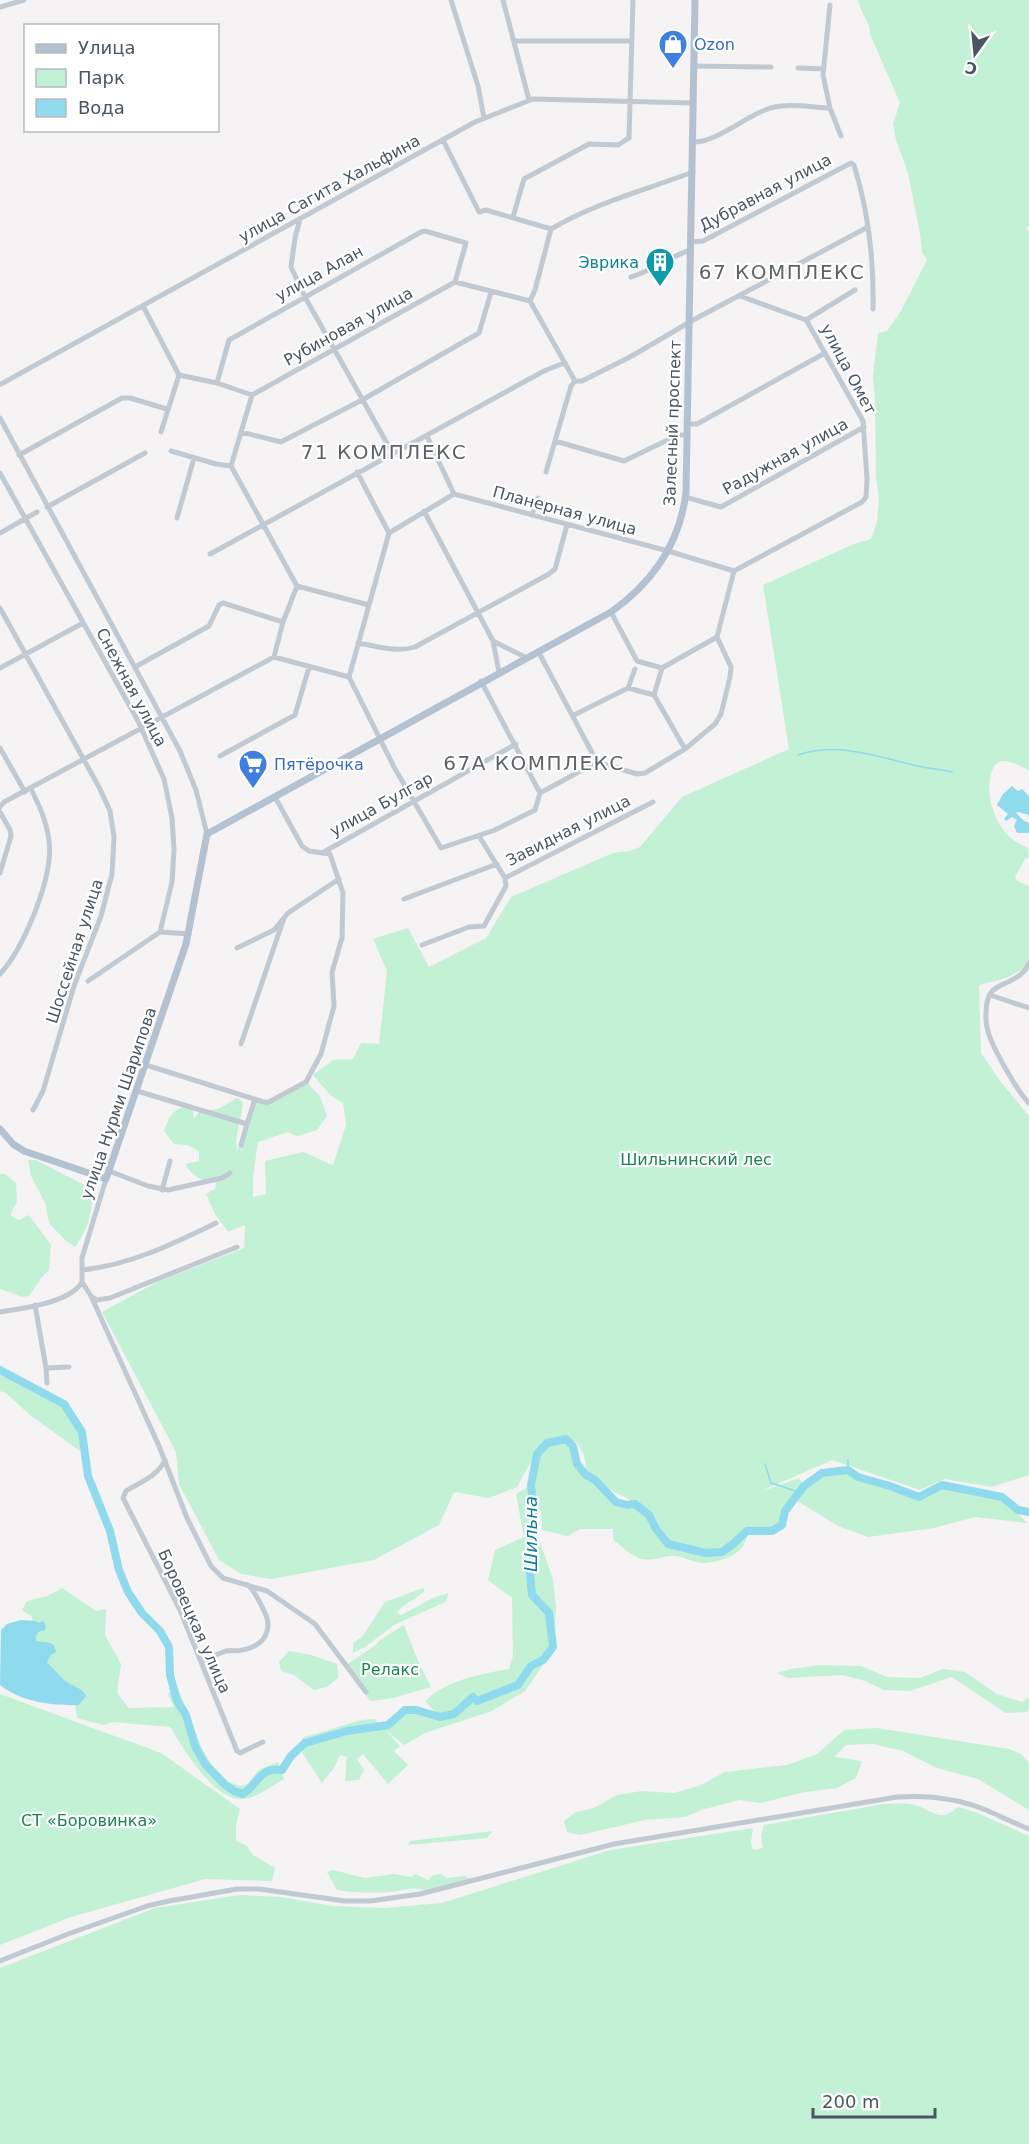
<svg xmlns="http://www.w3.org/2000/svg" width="1029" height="2144" font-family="'DejaVu Sans',sans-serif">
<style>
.green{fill:#c3f1d5}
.water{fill:#90daee}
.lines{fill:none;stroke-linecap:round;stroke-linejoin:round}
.stream{stroke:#90daee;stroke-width:1.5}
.river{stroke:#90daee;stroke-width:8}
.minor{stroke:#c1cad2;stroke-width:5}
.major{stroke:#b3c2d1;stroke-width:7}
.labels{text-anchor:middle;stroke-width:4.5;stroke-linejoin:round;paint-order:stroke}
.shop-label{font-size:16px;fill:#366cbe;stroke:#fff;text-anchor:start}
.street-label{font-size:16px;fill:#4a5661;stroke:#fff}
.culture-label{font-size:16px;fill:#0d838f;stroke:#fff;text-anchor:end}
.park-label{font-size:16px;fill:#17864f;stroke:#fff}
.water-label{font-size:18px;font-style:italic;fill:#0c7c9b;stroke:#fff}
.quarter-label{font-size:20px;letter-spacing:1.5px;fill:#5f6368;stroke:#fff}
</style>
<rect width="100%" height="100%" fill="#f5f3f3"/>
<!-- green -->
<path class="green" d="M 858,0 L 1029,0 L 1029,226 L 1026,228 L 1029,232 L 1029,770 C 1022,767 1010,760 1002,761 C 995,763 993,768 991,774 C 986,794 992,816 1005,832 C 1011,840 1020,844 1028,848 L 1029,857 L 1025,859 L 1015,877 L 1017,881 L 1029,886 L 1029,961 L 1027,967 L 1006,978 L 979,985 L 981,1053 L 1000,1081 L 1029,1116 L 1029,1475 L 991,1487 L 945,1479 L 920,1490 L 832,1460 L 757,1493 L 799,1478 L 804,1486 L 822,1473 L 848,1470 L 858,1477 L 890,1486 L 919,1497 L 942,1485 L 1002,1497 L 1027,1523 L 975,1517 L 934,1528 L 868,1537 L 838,1526 L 794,1499 L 785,1511 L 782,1525 L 772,1531 L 747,1531 C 748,1554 722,1562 703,1563 C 693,1563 682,1555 671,1556 C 659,1557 652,1562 639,1558 C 629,1554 621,1546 613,1539 L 613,1529 L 580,1529 L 568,1536 L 542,1530 L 541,1510 L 535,1512 L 534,1533 L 538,1537 L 553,1579 L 556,1607 L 554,1649 L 525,1691 L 492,1711 L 425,1733 L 404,1745 L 385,1730 L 400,1746 L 394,1751 L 408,1765 L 388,1784 L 363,1754 L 357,1759 L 364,1770 L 359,1780 L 345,1781 L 347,1757 L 340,1755 L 334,1768 L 322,1783 L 303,1754 L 302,1738 L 361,1720 L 375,1719 L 379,1725 L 388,1725 L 405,1710 L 416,1710 L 439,1716 L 425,1701 C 447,1680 480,1674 509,1669 L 513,1656 L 512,1598 L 488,1580 L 495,1550 L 524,1537 L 516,1494 L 531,1485 L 537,1454 L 547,1443 L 566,1439 L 573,1446 L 577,1464 L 586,1475 L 595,1480 L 616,1502 L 627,1505 L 635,1504 L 648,1515 L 647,1508 L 614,1492 L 587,1471 L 584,1456 L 578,1444 L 566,1435 L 542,1442 L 517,1487 L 489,1498 L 454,1492 L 439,1525 L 374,1560 L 271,1579 L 241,1574 L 219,1560 L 179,1484 L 176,1452 L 102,1312 L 157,1282 L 244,1248 L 245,1225 L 228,1232 L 215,1214 L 206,1194 L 215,1189 L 216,1183 C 202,1181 193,1177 185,1164 L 199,1161 L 199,1151 L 188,1145 L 174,1144 L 164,1131 C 171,1113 172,1109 192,1105 L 194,1119 L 199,1112 L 218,1109 L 237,1098 L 243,1102 C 242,1118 234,1136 237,1150 L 241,1144 L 255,1099 L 267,1102 L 306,1082 L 320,1096 L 327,1116 L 317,1130 L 297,1136 L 288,1132 L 258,1142 L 253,1176 L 253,1197 L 266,1194 L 265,1161 L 303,1152 L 333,1165 L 346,1125 L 343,1103 L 331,1096 L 313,1075 L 333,1060 L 353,1059 L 361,1043 L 379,1044 L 387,971 L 373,939 L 408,928 L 429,967 L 486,938 L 511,897 L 613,853 L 629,851 L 640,847 L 682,797 L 789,749 L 763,585 L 854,544 L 871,539 L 877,522 L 879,500 L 876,476 L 875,399 L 873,376 L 878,333 L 887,331 L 901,311 L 927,260 L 922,252 L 920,234 L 908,173 L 896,140 L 893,124 L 900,103 L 870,34 C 870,20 860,13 858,0 Z
M 28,1160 L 36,1160 L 94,1190 C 92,1211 88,1230 75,1247 L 65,1240 L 49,1223 L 45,1203 L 31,1176 Z
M 0,1174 L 5,1174 L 16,1183 L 17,1202 L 10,1215 L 19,1220 L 29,1215 L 51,1245 L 49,1270 L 42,1277 L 29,1296 L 22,1297 L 0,1289 Z
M 0,1370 L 64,1404 L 82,1432 L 84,1454 L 30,1415 L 6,1393 L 0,1391 Z
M 62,1588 L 96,1611 L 106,1609 L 105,1635 L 121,1664 L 117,1693 L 129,1708 L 174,1707 L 168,1694 L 177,1686 L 203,1751 L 212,1765 L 229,1782 L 241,1786 L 247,1784 L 260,1769 L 278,1762 L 284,1779 C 271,1786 257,1799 241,1799 C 213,1799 183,1748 170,1727 L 113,1722 L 103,1725 L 77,1718 L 73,1693 L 48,1670 L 33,1639 L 32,1617 L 22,1610 L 27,1601 L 47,1596 Z
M 423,1588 L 425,1590 C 417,1600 404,1602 397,1613 L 401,1615 L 435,1597 L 449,1593 L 445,1602 L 394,1625 L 365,1647 L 353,1653 L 353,1643 L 362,1637 L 385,1602 Z
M 404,1625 L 418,1661 L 431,1687 L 393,1698 L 371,1701 L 356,1684 L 345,1666 L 377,1644 L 380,1640 Z
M 289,1651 L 311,1655 L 337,1664 L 338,1678 L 327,1687 L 314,1690 L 294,1675 L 281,1671 L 279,1662 Z
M 820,1665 L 861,1666 L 887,1677 L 920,1678 L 943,1669 L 965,1672 L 997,1694 L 1022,1702 L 1029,1697 L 1029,1710 L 1027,1712 L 1006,1713 L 952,1677 L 910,1691 L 884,1690 L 865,1681 L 843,1675 L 788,1678 L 777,1673 L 791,1669 Z
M 0,1694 L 161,1753 L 240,1809 L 236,1825 L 236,1841 L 247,1846 L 253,1855 L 275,1868 L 272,1881 L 205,1879 L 71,1917 L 0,1945 Z
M 877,1728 L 1009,1749 L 1021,1754 L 1029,1763 L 1029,1810 L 978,1779 L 937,1768 L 903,1751 L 872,1744 L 846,1745 L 834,1757 L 852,1759 L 862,1762 L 856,1778 L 837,1788 L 805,1792 L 761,1803 L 739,1800 L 701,1810 L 685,1817 L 645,1820 L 580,1835 L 567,1832 L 564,1821 L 576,1812 L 594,1808 L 617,1795 L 642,1791 L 674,1793 L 701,1785 L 725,1772 L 787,1765 L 817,1754 L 844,1730 Z
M 884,1804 C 894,1804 909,1802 918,1806 C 935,1813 941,1822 958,1807 L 975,1812 L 1029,1836 L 1029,2144 L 0,2144 L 0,1968 L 155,1908 L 239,1895 L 280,1897 L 333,1906 L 385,1908 L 442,1903 L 610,1850 L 753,1828 L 751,1842 L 753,1850 L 763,1848 L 761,1835 L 764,1825 Z
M 493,1831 L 487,1838 L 408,1845 L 410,1841 Z
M 333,1870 L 365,1878 L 394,1874 L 411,1877 L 415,1874 L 428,1880 L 433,1875 L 442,1874 L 446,1878 L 465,1876 L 469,1878 L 467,1882 L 423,1890 C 413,1886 401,1891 390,1892 C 372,1893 355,1893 337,1890 L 327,1872 Z"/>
<!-- water -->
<path class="water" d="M 1012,786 L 1018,791 L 1022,789 L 1029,796 L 1029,815 L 1018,812 L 1016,813 L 1023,820 L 1029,823 L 1029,833 L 1017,833 L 1014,826 L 1017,820 L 1012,817 L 1006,821 L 1004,819 L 1008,814 L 997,805 L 1003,794 Z
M 21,1620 L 35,1621 L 39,1623 L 42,1621 L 44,1622 L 46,1626 L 45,1630 L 38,1632 L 36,1636 L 36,1641 C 46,1643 55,1640 56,1652 L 50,1656 L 47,1663 C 55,1669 61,1679 70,1684 C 77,1688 82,1688 86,1696 L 79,1705 C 53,1706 21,1702 0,1685 L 1,1630 L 7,1624 Z"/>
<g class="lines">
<!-- stream -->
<path class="stream" d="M 798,755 C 837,742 871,755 910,764 C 923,768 938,769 952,772
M 765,1464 L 771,1483 L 799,1492
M 848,1470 L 848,1460"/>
<!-- river -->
<path class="river" d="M 0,1370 L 64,1404 L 82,1432 L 88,1476 L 110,1531 L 119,1570 L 128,1592 L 142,1613 L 160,1631 L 169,1647 L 170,1675 L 177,1701 L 186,1715 L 195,1746 L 205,1764 L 224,1784 L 234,1791 L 243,1794 C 261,1782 257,1768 282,1770 L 291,1756 L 305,1743 L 347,1731 L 388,1725 L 405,1710 L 416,1710 L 440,1717 L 454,1714 L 473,1697 L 477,1701 L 518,1685 L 531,1666 L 543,1660 L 553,1647 L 549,1613 L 532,1595 L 528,1554 L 534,1533 L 534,1512 L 531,1485 L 537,1454 L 547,1443 L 566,1439 L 573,1446 L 577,1464 L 586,1475 L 595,1480 L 616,1502 L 627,1505 L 635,1504 L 649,1515 L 656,1529 L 668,1544 L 706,1553 L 722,1552 L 733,1544 L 747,1531 L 772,1531 L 782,1525 L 785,1511 L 804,1486 L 822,1473 L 848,1470 L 858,1477 L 890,1486 L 919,1497 L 942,1485 L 1002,1497 L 1018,1510 L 1029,1512"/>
<!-- minor -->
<path class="minor" d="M 451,0 L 478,86 L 484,118
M 503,0 L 529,100
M 830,5 L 823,75 L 830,108
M 0,7 L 24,0
M 514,41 L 632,41
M 693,66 L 771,67
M 798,68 L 823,69
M 443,140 L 479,212 L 486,210 L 551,229
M 693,142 C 714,143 744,118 765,110 C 784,102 809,107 830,108 L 841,136
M 513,217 L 524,179 L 589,144 L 618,145 L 629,138 L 633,0
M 300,219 L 295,238 L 291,267 L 305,297 L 393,454
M 691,242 L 703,241 L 851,163 L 854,165 C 869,213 874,259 873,309
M 631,277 C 652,271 670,256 691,250
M 530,301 L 535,290 L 551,229 C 595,203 645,190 693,172
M 530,301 L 575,381
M 143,306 L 179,375
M 806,320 L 855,290
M 179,375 L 217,383 L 252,395
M 575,381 L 582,381 L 630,357 L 695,319 L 868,227
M 217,383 L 229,340 L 421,232 L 425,231 L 466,243 L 455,282
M 1,384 L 475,122 L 533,99 L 693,103
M 0,418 L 180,751 L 196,790 L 207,834
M 687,424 L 697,424 L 825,353
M 161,432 L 179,375
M 241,432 L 281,442 L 362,400 L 479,333 L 491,292
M 427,436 L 454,494
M 555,441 L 624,461 L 678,435 L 687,435
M 171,451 L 216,464 L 231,466
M 19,455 L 122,398 L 130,398 L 167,409
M 231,466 L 252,395 L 455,282 L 530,301
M 231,466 L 297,586
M 357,472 L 389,533
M 546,472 L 571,386 L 575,381
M 0,473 L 138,721 L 164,779 L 172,818 L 174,850 L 172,882 L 160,932
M 454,494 L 668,551 L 734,571 L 862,502 L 866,497 L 867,479 L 863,421 L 808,323 L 806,320 L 740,296
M 685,497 L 721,507 L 864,427
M 47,507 L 145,453
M 424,511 L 493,641 L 525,657
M 532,515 L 538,498
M 177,518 L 194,458
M 0,533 L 37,512
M 389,533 L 454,494
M 210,554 L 544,371 L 564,363
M 0,608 L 99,787 L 110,811 L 114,837 L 112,874 L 101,916 L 74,986 L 43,1091 L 33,1110
M 611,612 L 637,661 L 662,668 L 654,695 L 628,688 L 635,669
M 717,637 L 734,571
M 493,641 L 499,672
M 358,643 C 376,646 397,653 415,647 L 549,574 L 555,569 L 567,525
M 538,651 L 597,762
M 274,657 L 283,622 L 297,586 L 369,605
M 135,667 L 209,626 L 219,605 L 223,603 L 283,622
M 0,668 L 83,623
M 662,668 L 717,637
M 349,677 L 394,767 L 441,848 L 495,830 L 535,810 L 540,793 L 597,762 L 637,774 L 645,773 L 685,749 L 715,724 L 721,714 L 730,677 L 731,667 L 717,637
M 349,677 L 389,533
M 481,681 L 540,793
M 654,695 L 685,749
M 574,715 L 628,688
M 0,748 L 25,792
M 220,756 L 295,715 L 309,667
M 0,807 L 4,802 L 274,657 L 349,677
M 0,812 L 10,830 L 11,836 L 0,873
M 322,853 L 516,744
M 505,878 L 653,802
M 404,899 L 497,864
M 422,945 L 469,927 L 484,926 L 506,886 L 505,878 L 479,836
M 237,948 L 274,930 L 288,913 L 339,879
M 1029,963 C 1020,984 998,981 990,994 C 985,1002 985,1022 988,1031 C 991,1045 1018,1093 1029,1103
M 0,974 C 24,948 54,876 49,841 C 47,822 39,805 31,789
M 88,981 L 160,932 L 189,934
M 990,995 L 1029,1008
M 241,1044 L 284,918
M 146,1065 L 267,1103 L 306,1082 L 321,1054 L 334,1006 L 332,972 L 342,938 L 343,893 L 330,854 L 309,851 L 302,846 L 275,797
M 137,1091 L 247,1124 L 255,1099
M 241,1145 L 247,1124
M 109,1171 L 148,1186 L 168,1190 L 222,1178 L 230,1173
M 106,1179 L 82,1258 L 82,1282 L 91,1296 L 159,1446 L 187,1518 L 211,1566 L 223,1578 L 267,1591 L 315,1624 L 366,1692
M 162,1190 L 170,1161
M 82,1270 C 130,1265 173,1244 216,1223
M 92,1297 L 97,1300 L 110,1298 L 237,1247
M 35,1305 L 46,1368 L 47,1383
M 0,1312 C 23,1308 70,1303 82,1282
M 46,1368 L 69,1367
M 165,1460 C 158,1476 139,1483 126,1491 L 123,1498 L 180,1610 L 237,1751 L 240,1753 L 263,1742
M 201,1661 C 209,1659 215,1655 223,1652 C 229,1649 236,1652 242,1650 C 264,1646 275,1630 263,1609 C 259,1601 255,1591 248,1585
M 0,1961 L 68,1934 L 147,1906 L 169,1901 L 237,1889 L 259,1889 L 345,1901 L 370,1901 L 420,1894 L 614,1844 L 897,1797 C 927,1795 957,1798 986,1810 C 1000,1816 1014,1823 1029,1829"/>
<!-- major -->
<path class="major" d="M 0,1129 L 13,1144 L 24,1151 L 106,1179 L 186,944 L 207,834 L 611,612 C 652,583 680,544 686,492 L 695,0"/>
</g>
<!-- icons -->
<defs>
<g id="shop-pin" transform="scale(1.5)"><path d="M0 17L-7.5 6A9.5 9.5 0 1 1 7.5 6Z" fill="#3f7fe0" stroke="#fff"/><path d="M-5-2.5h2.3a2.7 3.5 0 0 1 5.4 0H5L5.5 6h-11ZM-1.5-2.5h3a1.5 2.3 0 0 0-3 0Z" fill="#fff"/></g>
<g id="building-pin" transform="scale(1.5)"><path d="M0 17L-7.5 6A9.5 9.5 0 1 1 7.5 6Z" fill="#0f9aa8" stroke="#fff"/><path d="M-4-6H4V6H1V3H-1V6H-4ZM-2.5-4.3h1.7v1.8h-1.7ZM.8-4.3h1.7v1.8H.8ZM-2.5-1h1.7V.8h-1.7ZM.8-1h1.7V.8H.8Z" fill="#fff"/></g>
<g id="supermarket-pin" transform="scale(1.5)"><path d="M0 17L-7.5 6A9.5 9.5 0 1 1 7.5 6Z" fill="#3f7fe0" stroke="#fff"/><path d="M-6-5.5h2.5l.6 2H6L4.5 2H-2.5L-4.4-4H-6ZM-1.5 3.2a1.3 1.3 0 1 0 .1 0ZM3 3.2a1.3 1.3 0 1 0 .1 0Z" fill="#fff"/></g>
</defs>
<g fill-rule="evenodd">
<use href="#shop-pin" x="673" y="44"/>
<use href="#building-pin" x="660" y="262"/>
<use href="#supermarket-pin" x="253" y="764"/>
</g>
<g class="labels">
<!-- shop labels -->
<g class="shop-label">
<text x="694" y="50">Ozon</text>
<text x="274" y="770">Пятёрочка</text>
</g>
<!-- street labels -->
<g class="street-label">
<text transform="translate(329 188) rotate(-29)" y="6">улица Сагита Хальфина</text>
<text transform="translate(765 192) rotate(-28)" y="6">Дубравная улица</text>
<text transform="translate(319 273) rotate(-29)" y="6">улица Алан</text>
<text transform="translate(348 326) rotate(-29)" y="6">Рубиновая улица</text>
<text transform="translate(849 369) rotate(62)" y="6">улица Омет</text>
<text transform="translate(672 423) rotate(-88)" y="6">Залесный проспект</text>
<text transform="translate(785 456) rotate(-29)" y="6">Радужная улица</text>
<text transform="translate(565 510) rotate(15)" y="6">Планерная улица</text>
<text transform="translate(132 687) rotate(62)" y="6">Снежная улица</text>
<text transform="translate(381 804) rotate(-29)" y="6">улица Булгар</text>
<text transform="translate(568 830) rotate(-27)" y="6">Завидная улица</text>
<text transform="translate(74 951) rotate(-72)" y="6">Шоссейная улица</text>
<text transform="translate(118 1103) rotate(-71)" y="6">улица Нурми Шарипова</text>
<text transform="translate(195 1621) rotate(66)" y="6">Боровецкая улица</text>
</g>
<!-- culture labels -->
<g class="culture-label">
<text x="639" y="268">Эврика</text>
</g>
<!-- park labels -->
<g class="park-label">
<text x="696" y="1165">Шильнинский лес</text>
<text x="390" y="1675">Релакс</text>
<text x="89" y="1826">СТ «Боровинка»</text>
</g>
<!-- water labels -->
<g class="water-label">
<text transform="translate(531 1534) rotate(-90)" y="6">Шильна</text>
</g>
<!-- quarter labels -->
<g class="quarter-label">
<text x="782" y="279">67 КОМПЛЕКС</text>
<text x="384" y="459">71 КОМПЛЕКС</text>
<text x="534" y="770">67А КОМПЛЕКС</text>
</g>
</g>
<!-- legend -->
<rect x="24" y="24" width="195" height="108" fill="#ffffff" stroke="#b7bbc0" stroke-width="1.5"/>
<rect x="36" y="44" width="30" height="9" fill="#b3c2d1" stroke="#b7bbc0" stroke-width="1.5"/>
<text x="78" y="54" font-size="18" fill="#4a5661">Улица</text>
<rect x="36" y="69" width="30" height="18" fill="#c3f1d5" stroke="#b7bbc0" stroke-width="1.5"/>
<text x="78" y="84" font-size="18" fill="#4a5661">Парк</text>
<rect x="36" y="99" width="30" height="18" fill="#90daee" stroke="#b7bbc0" stroke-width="1.5"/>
<text x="78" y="114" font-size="18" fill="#4a5661">Вода</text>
<!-- north arrow -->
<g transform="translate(975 54) rotate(195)" stroke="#ffffff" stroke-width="4.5" paint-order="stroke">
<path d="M0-4.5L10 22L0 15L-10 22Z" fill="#4a5661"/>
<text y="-9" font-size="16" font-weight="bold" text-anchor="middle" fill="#4a5661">С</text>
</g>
<!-- scale -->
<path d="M813 2108v9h122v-9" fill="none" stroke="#4a5661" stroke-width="3"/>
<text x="822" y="2108" font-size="18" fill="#4a5661" stroke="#ffffff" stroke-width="4.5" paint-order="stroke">200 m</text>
</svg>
